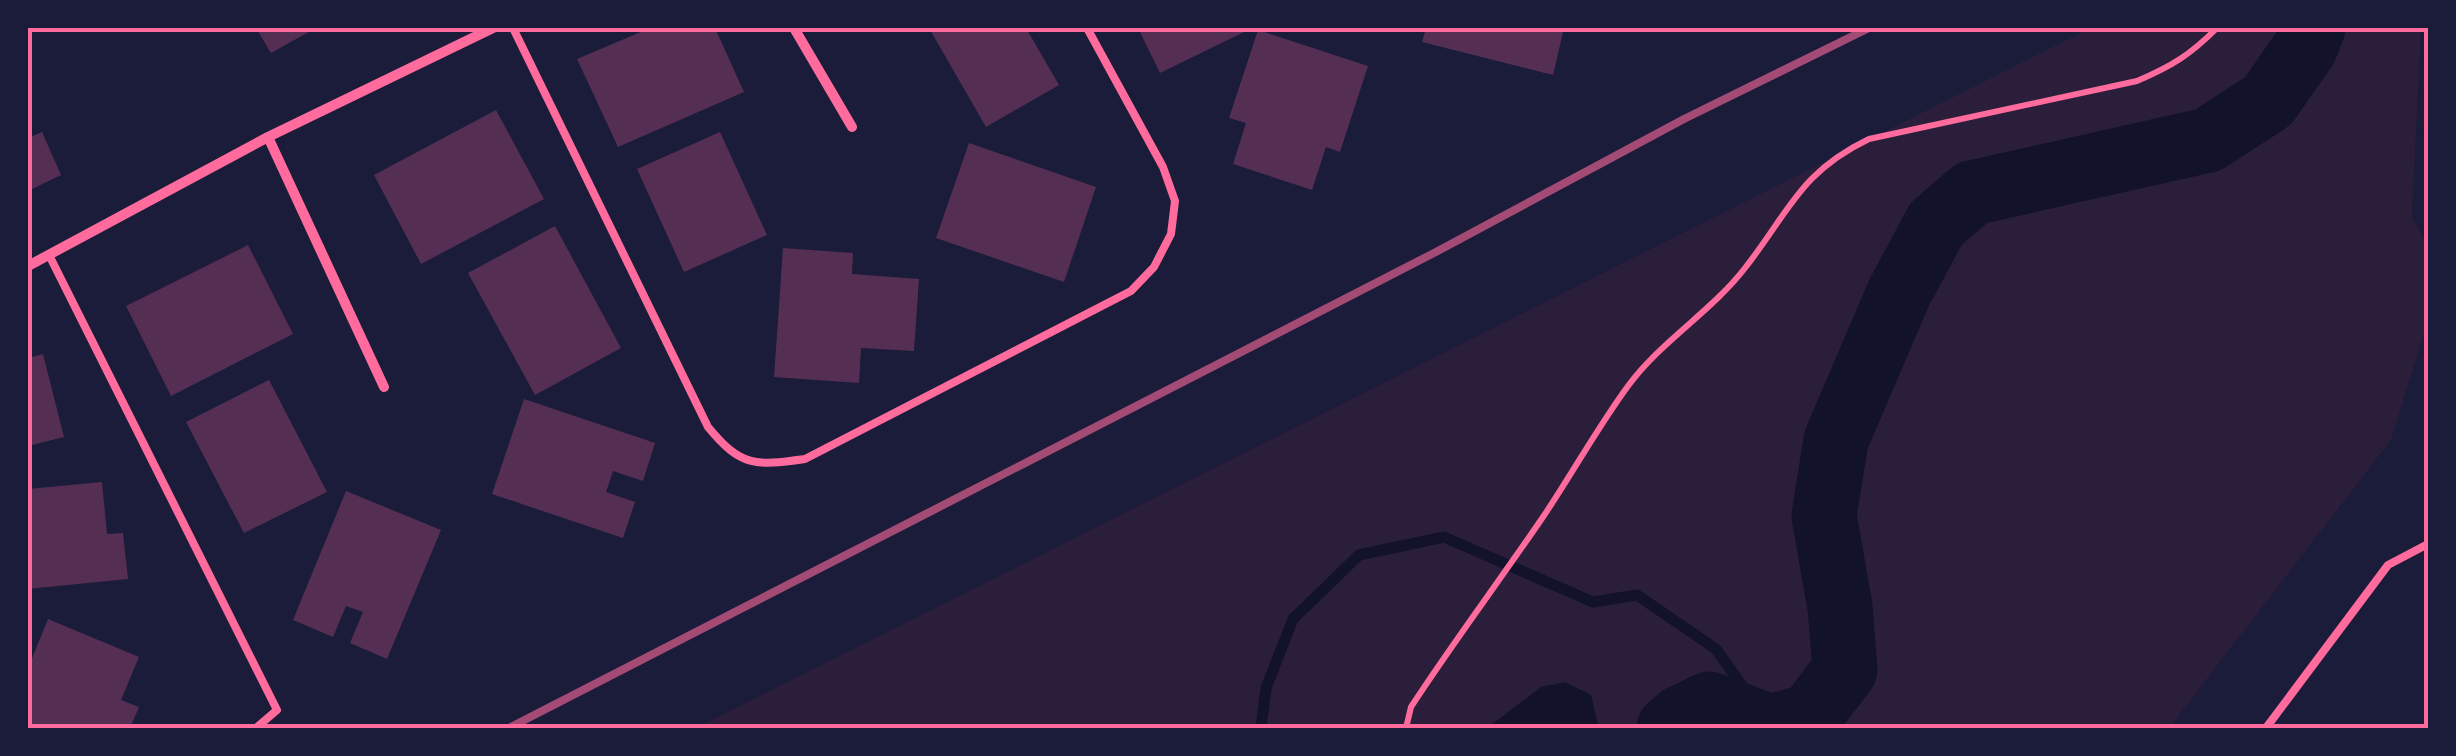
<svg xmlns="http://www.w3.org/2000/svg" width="2456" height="756" font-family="'DM Sans',sans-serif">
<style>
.green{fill:#2a1e3b}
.water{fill:#12122b}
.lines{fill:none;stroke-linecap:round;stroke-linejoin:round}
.stream{stroke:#12122b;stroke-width:11}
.river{stroke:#12122b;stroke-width:65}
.building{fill:#542f53}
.path{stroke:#ff6b9d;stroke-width:6}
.service{stroke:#ff6b9d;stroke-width:8}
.minor{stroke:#ff6b9d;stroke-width:10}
.rail{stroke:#a44b75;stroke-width:8}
.neatline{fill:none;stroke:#ff6b9d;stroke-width:4}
</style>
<rect width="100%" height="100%" fill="#1b1b3a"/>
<!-- green -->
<path class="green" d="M 2091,28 L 2421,28 L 2412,217 L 2428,246 L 2428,320 L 2391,440 L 2169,728 L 696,728 Z"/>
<!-- water -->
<path class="water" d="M 1565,682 L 1591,695 L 1599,728 L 1492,728 L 1491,725 L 1541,687 Z"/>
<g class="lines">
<!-- stream -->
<path class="stream" d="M 1261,728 L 1266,688 L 1293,619 L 1359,555 L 1444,537 L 1593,602 L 1637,595 L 1716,649 L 1771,727"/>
<!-- river -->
<path class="river" d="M 1669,728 L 1680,718 L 1709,704 L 1771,727 L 1810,716 L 1845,670 L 1840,607 L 1824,516 L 1836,440 L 1899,293 L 1936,224 L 1972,193 L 2208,140 L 2268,101 L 2305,48 L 2313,28"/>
</g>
<!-- building -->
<path class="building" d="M 256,28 L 316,28 L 271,53 Z
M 650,28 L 715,28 L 744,92 L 618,147 L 577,59 Z
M 929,28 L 1026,28 L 1059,85 L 986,127 Z
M 1138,28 L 1244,28 L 1246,31 L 1160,73 Z
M 1426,28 L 1564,28 L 1553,75 L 1422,42 Z
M 1258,30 L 1368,66 L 1340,152 L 1326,147 L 1312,190 L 1233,164 L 1246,123 L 1229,118 Z
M 496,110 L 544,199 L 421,264 L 374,175 Z
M 42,132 L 61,175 L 28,191 L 28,138 Z
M 720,132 L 767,235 L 684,272 L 637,169 Z
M 969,143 L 1096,187 L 1064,282 L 936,238 Z
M 555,226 L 621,348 L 535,395 L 468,273 Z
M 248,245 L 293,334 L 171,396 L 126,306 Z
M 783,248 L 853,253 L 852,274 L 919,279 L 914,351 L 861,348 L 859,383 L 774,377 Z
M 43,354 L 64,437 L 28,446 L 28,358 Z
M 269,380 L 327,492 L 244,533 L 186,422 Z
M 524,399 L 655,443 L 643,481 L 613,471 L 606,492 L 635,502 L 623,538 L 492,494 Z
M 102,482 L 107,534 L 123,533 L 128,579 L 28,589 L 28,489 Z
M 346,491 L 441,530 L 387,659 L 350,643 L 363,612 L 346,606 L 333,637 L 293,620 Z
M 48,619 L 139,657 L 121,700 L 139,707 L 130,728 L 28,728 L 28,668 Z"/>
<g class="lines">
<!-- path -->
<path class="path" d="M 1406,728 L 1411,707 C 1454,641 1501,579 1545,514 C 1573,472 1598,427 1628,386 C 1661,341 1711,312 1745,268 C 1789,212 1800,172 1869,139 L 2137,81 C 2172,66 2190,55 2217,28"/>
<!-- service -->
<path class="service" d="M 513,28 L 708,427 C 741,467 755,466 805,459 L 1131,291 L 1154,267 L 1171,234 L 1175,201 L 1163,167 L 1087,28
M 49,255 L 277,710 L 256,728
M 2266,728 L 2388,565 L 2428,544"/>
<!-- minor -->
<path class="minor" d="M 794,28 L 852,127
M 268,137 L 384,387
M 28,266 L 268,137 L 493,28"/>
<!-- rail -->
<path class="rail" d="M 509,728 L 1434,253 L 1684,119 L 1869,28"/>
</g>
<!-- border -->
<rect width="2456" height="756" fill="none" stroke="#1b1b3a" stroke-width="60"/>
<rect x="30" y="30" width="2396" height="696" class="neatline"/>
</svg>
